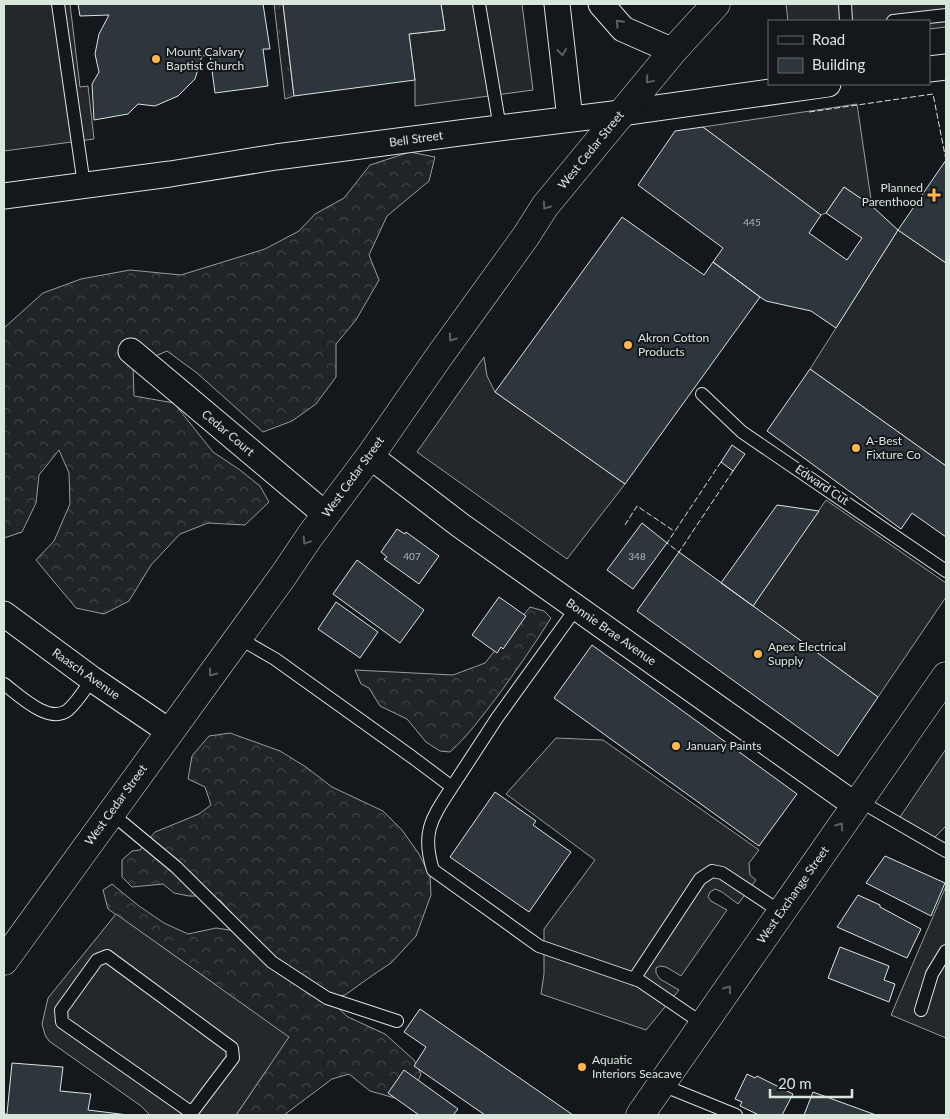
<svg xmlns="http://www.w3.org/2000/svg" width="950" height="1119" font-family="Lato,sans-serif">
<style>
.grass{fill:url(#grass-tufts);stroke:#939e99}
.forest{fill:url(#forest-crowns);stroke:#939e99}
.parking{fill:#24282b;stroke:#939e99}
.building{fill:#2c363c;stroke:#d8e6dc}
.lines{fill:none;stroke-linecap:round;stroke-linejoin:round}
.service-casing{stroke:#d8e6dc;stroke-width:14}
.minor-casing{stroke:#d8e6dc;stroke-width:27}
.primary-casing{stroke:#d8e6dc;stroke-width:29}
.service{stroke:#14181c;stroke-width:12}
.minor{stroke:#14181c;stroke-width:25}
.primary{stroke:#14181c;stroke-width:28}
.fence{stroke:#d8e6dc;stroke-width:1;stroke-dasharray:6 2.5;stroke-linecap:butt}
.oneway{stroke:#59605f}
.poi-dot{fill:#ffb74d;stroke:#14181c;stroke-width:2}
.labels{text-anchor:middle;stroke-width:4;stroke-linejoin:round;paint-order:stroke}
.number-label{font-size:10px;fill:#adbab4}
.poi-label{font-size:12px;fill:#d8e6dc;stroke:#14181c;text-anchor:start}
.street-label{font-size:12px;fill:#d8e6dc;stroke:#14181c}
</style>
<defs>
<pattern id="grass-tufts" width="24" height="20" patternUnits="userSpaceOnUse" patternTransform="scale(1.25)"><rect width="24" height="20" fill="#202428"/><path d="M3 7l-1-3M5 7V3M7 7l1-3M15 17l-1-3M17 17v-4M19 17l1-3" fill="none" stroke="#404447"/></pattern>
<pattern id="forest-crowns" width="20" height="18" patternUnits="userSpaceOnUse" patternTransform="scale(1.25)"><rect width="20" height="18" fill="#202428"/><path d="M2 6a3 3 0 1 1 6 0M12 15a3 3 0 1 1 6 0" fill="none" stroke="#404447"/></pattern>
</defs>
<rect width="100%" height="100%" fill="#14181c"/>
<!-- grass -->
<path class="grass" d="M 274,4 L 283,4 L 294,96 L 285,99 Z"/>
<!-- forest -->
<path class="forest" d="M 410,152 L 435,157 L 429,181 L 387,216 L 369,255 L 379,280 L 356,320 L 336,344 L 336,377 L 316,404 L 292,421 L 263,432 L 197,373 L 167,351 L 133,366 L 134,396 L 174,403 L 213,452 L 240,470 L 260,486 L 269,502 L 245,525 L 208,523 L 180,534 L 151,565 L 129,601 L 104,614 L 76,608 L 36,560 L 54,541 L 70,504 L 69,473 L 59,450 L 39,475 L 36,503 L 22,532 L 4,538 L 4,328 L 43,293 L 81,279 L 130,270 L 181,275 L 265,249 L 299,231 L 315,214 L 344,198 L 370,165 Z
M 530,607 L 544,611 L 551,618 C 534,645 516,671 497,697 C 482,716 468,736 450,752 L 440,751 L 426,742 L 407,719 L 380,706 L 369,688 L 361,684 L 355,670 L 453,675 L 485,663 Z
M 230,733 L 280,751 L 306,767 L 332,787 L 383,811 L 402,830 L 419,854 L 430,876 L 431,895 L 416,936 L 391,963 L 373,975 L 345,995 L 327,998 L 348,1017 L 385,1034 L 414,1060 L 421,1074 L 409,1102 L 370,1091 L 349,1074 L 332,1079 L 284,1115 L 236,1115 L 268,1068 L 216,985 L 108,909 L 103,890 L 112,884 L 139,906 L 164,923 L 188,934 L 216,928 L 230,930 L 244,927 L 220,900 L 201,896 L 189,896 L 174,893 L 163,884 L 132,887 L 122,877 L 122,860 L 132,851 L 140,850 L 155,832 L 199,814 L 211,805 L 205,787 L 188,779 L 192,756 L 209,736 Z"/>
<!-- parking -->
<path class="parking" d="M 4,4 L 70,4 L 80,87 L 88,86 L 94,139 L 4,151 Z
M 441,4 L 522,4 L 533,90 L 415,106 L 415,80 L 409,34 L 445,30 Z
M 786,4 L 946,4 L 946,27 L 929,29 L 929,21 L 788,21 Z
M 857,104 L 872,206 L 844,187 L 826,213 L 821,215 L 703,127 Z
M 898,230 L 946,263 L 946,466 L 810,369 Z
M 484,357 L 487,376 L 495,392 L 625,484 L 567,559 L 417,452 Z
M 826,500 L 946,583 L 946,597 L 878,697 L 753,606 Z
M 556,738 L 603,740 L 759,850 L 749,863 L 750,875 L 756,880 L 738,904 L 722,892 L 715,889 L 710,892 L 708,897 L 711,901 L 727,910 L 681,976 L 666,967 L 660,966 L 656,968 L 656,973 L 660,979 L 679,990 L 646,1030 L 541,994 L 544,974 L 544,929 L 595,860 L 506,794 Z
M 946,749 L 946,826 L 934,838 L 900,817 Z
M 946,886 L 946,1038 L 891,1015 Z
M 116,914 L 289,1037 L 236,1115 L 150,1115 L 141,1106 L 49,1041 L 45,1035 L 42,1024 L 48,998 Z"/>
<!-- building -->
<path class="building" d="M 78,4 L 263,4 L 270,49 L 263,49 L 268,86 L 215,93 L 210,55 L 202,56 L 195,79 L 178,96 L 155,106 L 138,104 L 128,114 L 94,120 L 92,84 L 99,72 L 95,54 L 99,34 L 109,15 L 80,16 Z
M 283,4 L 441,4 L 445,30 L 409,34 L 415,80 L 294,96 Z
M 703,127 L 821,215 L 809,233 L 847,260 L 862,238 L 826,213 L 844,187 L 872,206 L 898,230 L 836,328 L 811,311 L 766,301 L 760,297 L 713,262 L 723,248 L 638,185 L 675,131 Z
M 946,160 L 946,263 L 898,230 Z
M 622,217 L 704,275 L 713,262 L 760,297 L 625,484 L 495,392 Z
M 810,369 L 946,466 L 946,537 L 912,513 L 901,529 L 767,431 Z
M 732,445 L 745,454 L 733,471 L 721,462 Z
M 777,505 L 819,511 L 753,606 L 721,583 Z
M 642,523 L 667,543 L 633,589 L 607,570 Z
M 397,529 L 405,534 L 406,532 L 439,556 L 419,584 L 384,559 L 387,557 L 381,552 Z
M 679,552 L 878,697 L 838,756 L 637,611 Z
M 357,560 L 424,610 L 400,643 L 333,594 Z
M 499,597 L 526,616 L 503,649 L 501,647 L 497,653 L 472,635 Z
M 336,602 L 378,632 L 360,658 L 318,629 Z
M 592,645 L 797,794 L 759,846 L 554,698 Z
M 495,792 L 536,821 L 533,825 L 571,852 L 529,912 L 450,857 Z
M 885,856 L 945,883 L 931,916 L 866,883 Z
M 858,895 L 880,905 L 880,907 L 921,929 L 907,958 L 837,927 Z
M 840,947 L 889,966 L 884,980 L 895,984 L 889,1002 L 828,978 Z
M 420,1009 L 573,1115 L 485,1115 L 414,1066 L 426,1047 L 404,1032 Z
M 12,1063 L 63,1067 L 60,1091 L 91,1094 L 88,1110 L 128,1115 L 4,1115 L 4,1114 L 7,1114 Z
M 404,1070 L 458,1109 L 453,1115 L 419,1115 L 388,1093 Z
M 747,1074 L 755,1078 L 757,1076 L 793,1094 L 782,1115 L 759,1115 L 740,1106 L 742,1102 L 735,1099 Z
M 813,1092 L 876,1115 L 804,1115 Z"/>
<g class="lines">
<!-- service casing -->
<g class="service-casing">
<path id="service" d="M 58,4 L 84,185
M 479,4 L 500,128
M 845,4 L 846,21
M 893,21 L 946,15
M 702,394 L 742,432 L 946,571
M 237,637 L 275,659 L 412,757 L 452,787 C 432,818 421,832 433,870 L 539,946 L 640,981 L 703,1024
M 4,684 C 19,695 49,725 68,710 C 78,701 85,689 92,679
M 452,787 L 497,718 L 577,607
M 858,800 L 946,851
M 111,813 L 176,867 L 272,962 L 327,998 L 397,1021
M 634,979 L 700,879 L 712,871 L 722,873 L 781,912
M 921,1010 L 932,974 L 946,951
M 662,1085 L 736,1115
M 190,1115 L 233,1058 L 232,1048 L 107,956 L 97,960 L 61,1010 L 62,1022 L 192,1113"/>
</g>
<!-- minor casing -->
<g class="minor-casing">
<path id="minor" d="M 557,4 L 570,119
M 601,4 L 623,29 L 673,51
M 929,69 L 946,67
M 4,196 L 170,174 L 276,157 L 467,132 L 621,113 L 828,84
M 131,351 L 326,515
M 370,456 L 460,525 L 855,805
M 4,614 L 92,679 L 170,732"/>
</g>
<!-- primary casing -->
<g class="primary-casing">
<path id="primary" d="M 4,961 L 283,576 L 310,536 L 370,456 L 438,358 L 526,236 L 545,206 L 673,51 L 716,4
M 640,1115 L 946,676"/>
</g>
<!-- service -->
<use href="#service" class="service"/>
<!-- minor -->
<use href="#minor" class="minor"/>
<!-- primary -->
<use href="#primary" class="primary"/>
<!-- fence -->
<path class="fence" d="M 809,112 L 933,94 L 946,160
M 721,462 L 667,543 L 679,552 L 733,471
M 625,525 L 637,506 L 674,531"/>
</g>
<!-- one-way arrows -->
<defs><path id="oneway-chevron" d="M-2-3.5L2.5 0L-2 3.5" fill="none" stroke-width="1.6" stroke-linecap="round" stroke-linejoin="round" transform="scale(1.25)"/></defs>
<g class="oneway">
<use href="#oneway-chevron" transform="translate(619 23) rotate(-133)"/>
<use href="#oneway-chevron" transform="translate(562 52) rotate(84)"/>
<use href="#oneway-chevron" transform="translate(649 80) rotate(130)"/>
<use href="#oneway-chevron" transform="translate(546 206) rotate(126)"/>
<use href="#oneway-chevron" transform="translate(452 338) rotate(126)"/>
<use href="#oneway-chevron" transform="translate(306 541) rotate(124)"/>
<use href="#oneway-chevron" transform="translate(212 673) rotate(126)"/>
<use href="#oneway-chevron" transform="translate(840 826) rotate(-55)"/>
<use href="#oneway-chevron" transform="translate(728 989) rotate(-55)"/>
</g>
<!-- markers -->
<g class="poi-dot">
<circle cx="156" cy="59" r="5"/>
<path d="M931.5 187.5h5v5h5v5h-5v5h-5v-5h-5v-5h5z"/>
<circle cx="628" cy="345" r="5"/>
<circle cx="856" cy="448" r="5"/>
<circle cx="758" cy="654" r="5"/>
<circle cx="676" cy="746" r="5"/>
<circle cx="582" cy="1067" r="5"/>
</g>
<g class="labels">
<!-- number labels -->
<g class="number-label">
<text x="752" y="226">445</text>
<text x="412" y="560">407</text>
<text x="637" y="560">348</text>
</g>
<!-- poi labels -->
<g class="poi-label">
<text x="166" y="56">Mount Calvary<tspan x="166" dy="14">Baptist Church</tspan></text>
<text x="923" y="192" text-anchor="end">Planned<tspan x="923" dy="14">Parenthood</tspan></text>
<text x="638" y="342">Akron Cotton<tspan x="638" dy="14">Products</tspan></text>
<text x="866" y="445">A-Best<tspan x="866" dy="14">Fixture Co</tspan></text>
<text x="768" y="651">Apex Electrical<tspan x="768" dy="14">Supply</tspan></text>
<text x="686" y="750">January Paints</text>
<text x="592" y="1064">Aquatic<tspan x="592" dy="14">Interiors Seacave</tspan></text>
</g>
<!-- street labels -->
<g class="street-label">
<text transform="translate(416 139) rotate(-8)" y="4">Bell Street</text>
<text transform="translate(591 150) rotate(-51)" y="4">West Cedar Street</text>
<text transform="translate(228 433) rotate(40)" y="4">Cedar Court</text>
<text transform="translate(353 477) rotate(-54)" y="4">West Cedar Street</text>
<text transform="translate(822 485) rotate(34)" y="4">Edward Cut</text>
<text transform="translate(611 632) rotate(35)" y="4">Bonnie Brae Avenue</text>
<text transform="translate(86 674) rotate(35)" y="4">Raasch Avenue</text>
<text transform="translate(116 805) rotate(-54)" y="4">West Cedar Street</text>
<text transform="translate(793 895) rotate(-55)" y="4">West Exchange Street</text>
</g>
</g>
<!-- border -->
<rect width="950" height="1119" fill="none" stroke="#d8e6dc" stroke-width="10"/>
<!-- legend -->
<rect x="768" y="20" width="162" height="65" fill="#14181c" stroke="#626a69"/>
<rect x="778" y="36" width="25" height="8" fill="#14181c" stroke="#626a69"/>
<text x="812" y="45" font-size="15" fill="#d8e6dc">Road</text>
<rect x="778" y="58" width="25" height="15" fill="#2c363c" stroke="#626a69"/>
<text x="812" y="70" font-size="15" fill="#d8e6dc">Building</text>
<!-- scale -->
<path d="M770 1089v8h82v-8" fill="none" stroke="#d8e6dc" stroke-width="2.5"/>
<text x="778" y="1089" font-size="15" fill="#d8e6dc" stroke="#14181c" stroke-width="4" paint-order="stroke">20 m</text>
</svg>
